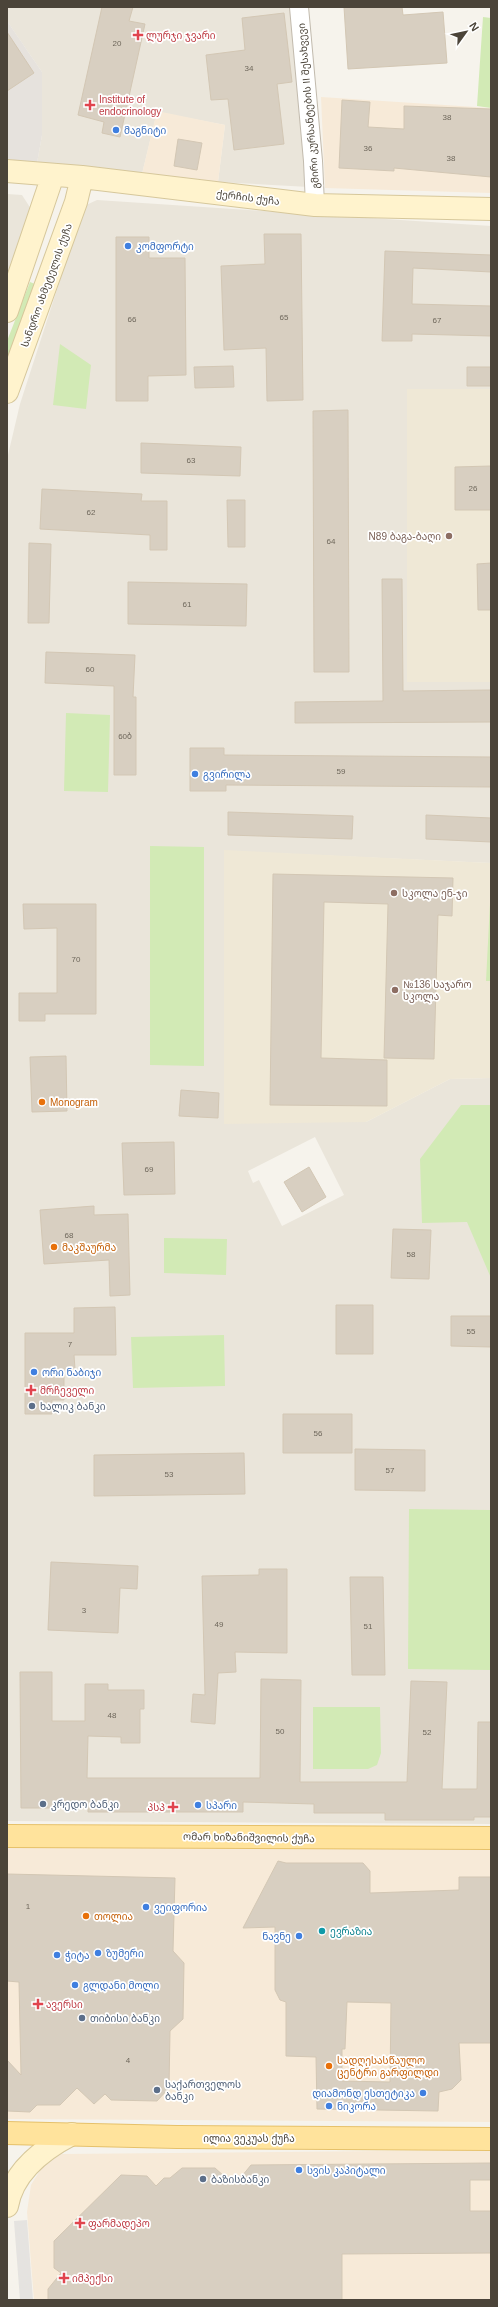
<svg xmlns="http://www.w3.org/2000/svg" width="498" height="2307" font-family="Helvetica,'Noto Sans Georgian',sans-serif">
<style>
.residential{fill:#eae5da;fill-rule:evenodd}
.commercial{fill:#f7ead8}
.industrial{fill:#e6e2dd}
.education{fill:#efe8d6}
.green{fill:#d2eab5}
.parking{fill:#e5e3e0}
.building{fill:#d8cfc1;stroke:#d3c7b4;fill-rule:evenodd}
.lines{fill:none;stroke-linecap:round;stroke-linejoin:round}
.minor-casing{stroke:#c2bbae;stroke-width:20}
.secondary-casing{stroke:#d6c79b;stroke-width:24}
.primary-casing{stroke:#e6c16a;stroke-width:24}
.minor{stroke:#fff;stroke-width:18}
.secondary{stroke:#fff3cd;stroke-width:22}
.primary{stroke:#ffe39c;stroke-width:22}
.health-dot{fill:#e0444e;stroke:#fff;stroke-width:1.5}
.shop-dot{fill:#3f7fe0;stroke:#fff;stroke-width:1.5}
.education-dot{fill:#8d6e63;stroke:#fff;stroke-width:1.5}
.food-dot{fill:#e8710a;stroke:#fff;stroke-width:1.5}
.service-dot{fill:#5c6f8a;stroke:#fff;stroke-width:1.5}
.culture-dot{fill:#0f9aa8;stroke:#fff;stroke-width:1.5}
.labels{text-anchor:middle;stroke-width:3.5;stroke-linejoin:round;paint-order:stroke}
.number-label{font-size:8px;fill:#6e675b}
.health-label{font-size:10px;fill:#be3a42;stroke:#fff;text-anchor:start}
.street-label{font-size:10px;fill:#4b4439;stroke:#fff}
.shop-label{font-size:10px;fill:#366cbe;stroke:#fff;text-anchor:start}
.education-label{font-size:10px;fill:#785e54;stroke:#fff;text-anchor:start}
.food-label{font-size:10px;fill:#c56008;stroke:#fff;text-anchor:start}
.service-label{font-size:10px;fill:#4e5e75;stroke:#fff;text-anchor:start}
.culture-label{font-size:10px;fill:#0d838f;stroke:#fff;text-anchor:start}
</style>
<rect width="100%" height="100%" fill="#f6f3ec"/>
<!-- residential -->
<path class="residential" d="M 7,7 L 293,7 L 309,187 L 218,182 L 225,125 L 157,112 L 142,174 L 37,163 L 42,135 L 42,72 L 7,21 Z
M 7,194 L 22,195 L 33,212 L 7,292 Z
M 97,200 L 491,226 L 491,389 L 407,389 L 407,682 L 491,682 L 491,863 L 224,851 L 366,1122 L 450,1079 L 491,1078 L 491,1824 L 7,1821 L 8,455 L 20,404 L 84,206 ZM 315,1137 L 344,1195 L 282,1226 L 259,1180 L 253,1183 L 248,1171 Z"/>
<!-- commercial -->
<path class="commercial" d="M 321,97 L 491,108 L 491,193 L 325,188 Z
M 157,111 L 225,125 L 218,182 L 142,174 Z
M 7,1847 L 491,1848 L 491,2122 L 7,2119 Z
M 491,2150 L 491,2300 L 34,2300 L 27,2212 L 31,2185 L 44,2164 L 62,2154 Z"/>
<!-- industrial -->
<path class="industrial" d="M 7,21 L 42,72 L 42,135 L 37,163 L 7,159 Z"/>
<!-- education -->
<path class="education" d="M 407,389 L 491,389 L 491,682 L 407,682 Z
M 224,850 L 491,863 L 491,1078 L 450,1079 L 366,1122 L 224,1124 Z"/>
<!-- green -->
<path class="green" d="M 483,17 L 491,18 L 491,108 L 477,106 Z
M 30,282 L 35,284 L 7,365 L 7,341 Z
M 60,344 L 91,365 L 86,409 L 53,405 Z
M 66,713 L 110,715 L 108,792 L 64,791 Z
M 150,846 L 204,847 L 204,1066 L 150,1065 Z
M 490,903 L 491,904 L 491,981 L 486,981 Z
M 461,1105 L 491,1105 L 491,1278 L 467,1222 L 422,1223 L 420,1159 Z
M 164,1238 L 227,1239 L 226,1275 L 164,1273 Z
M 224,1335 L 225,1386 L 133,1388 L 131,1337 Z
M 409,1509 L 491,1510 L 491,1670 L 408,1669 Z
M 313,1707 L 380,1707 L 381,1753 L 377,1765 L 368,1769 L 313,1769 Z"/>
<!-- parking -->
<path class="parking" d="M 27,2220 L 33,2300 L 20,2300 L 14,2221 Z"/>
<!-- building -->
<path class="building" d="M 102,7 L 133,7 L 129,21 L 145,24 L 120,137 L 102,133 L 104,122 L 78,115 Z
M 344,7 L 402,7 L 403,15 L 443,12 L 447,63 L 348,69 Z
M 284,13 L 292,82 L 277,84 L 284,144 L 234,150 L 228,99 L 211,100 L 206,55 L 245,50 L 242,18 Z
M 7,32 L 34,73 L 7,91 Z
M 342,100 L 370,102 L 368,127 L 404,129 L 404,106 L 491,109 L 491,177 L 394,168 L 394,171 L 339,168 Z
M 178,139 L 202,143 L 197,170 L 174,166 Z
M 264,234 L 301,234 L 303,400 L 267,401 L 266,348 L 224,350 L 221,266 L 265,264 Z
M 116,237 L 149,237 L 149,258 L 185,258 L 186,375 L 148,376 L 148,401 L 116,401 Z
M 385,251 L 491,255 L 491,272 L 413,268 L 412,304 L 491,306 L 491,336 L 412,334 L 412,341 L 382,341 Z
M 233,366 L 234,387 L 195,388 L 194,367 Z
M 467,367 L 491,367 L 491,386 L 467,386 Z
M 348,410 L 349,672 L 314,672 L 313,411 Z
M 141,443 L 241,447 L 240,476 L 141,473 Z
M 491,466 L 491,510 L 455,510 L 455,467 Z
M 42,489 L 142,494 L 141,501 L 167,501 L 167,550 L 150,550 L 150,535 L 40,529 Z
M 227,500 L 245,500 L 245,547 L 228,547 Z
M 29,543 L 51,544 L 49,623 L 28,623 Z
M 491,563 L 491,610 L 478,610 L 477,564 Z
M 382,579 L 402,579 L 403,691 L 491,690 L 491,722 L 295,723 L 295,702 L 383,701 Z
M 128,582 L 247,584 L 246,626 L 128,624 Z
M 46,652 L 135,655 L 133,697 L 136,697 L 136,775 L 114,775 L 114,686 L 45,683 Z
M 190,748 L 224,748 L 224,755 L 491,757 L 491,787 L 226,785 L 226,791 L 190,791 Z
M 228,812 L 353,816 L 352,839 L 228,835 Z
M 426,815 L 491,818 L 491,842 L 426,839 Z
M 273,874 L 453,878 L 452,916 L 438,915 L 434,1059 L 384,1058 L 388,904 L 324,902 L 321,1058 L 387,1060 L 387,1106 L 270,1105 Z
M 23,904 L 96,904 L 96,1014 L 45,1014 L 45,1021 L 19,1021 L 19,993 L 57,993 L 57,928 L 24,929 Z
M 66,1056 L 67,1111 L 32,1112 L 30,1057 Z
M 181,1090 L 219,1093 L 218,1118 L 179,1116 Z
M 174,1142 L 175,1194 L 124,1195 L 122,1143 Z
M 309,1167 L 326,1197 L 302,1212 L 284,1182 Z
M 94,1206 L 94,1215 L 128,1214 L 130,1295 L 110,1296 L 109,1260 L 44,1264 L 40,1210 Z
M 393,1229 L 431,1230 L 429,1279 L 391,1278 Z
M 336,1305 L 373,1305 L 373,1354 L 336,1354 Z
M 115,1307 L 116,1355 L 74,1355 L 75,1369 L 64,1369 L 64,1400 L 52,1400 L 52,1414 L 25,1414 L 25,1333 L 74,1333 L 74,1308 Z
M 451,1316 L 491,1316 L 491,1347 L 451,1346 Z
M 283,1414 L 352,1414 L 352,1453 L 283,1453 Z
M 355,1449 L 425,1450 L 425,1491 L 355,1490 Z
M 244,1453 L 245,1494 L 94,1496 L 94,1455 Z
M 51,1562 L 138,1566 L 137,1589 L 120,1588 L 118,1633 L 48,1630 Z
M 259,1569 L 287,1569 L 287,1653 L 235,1652 L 236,1672 L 218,1673 L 215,1724 L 191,1722 L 193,1694 L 205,1695 L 202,1576 L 259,1575 Z
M 350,1577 L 383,1577 L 385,1675 L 352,1675 Z
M 20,1672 L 52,1672 L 52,1721 L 85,1721 L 85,1684 L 108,1684 L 108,1690 L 144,1690 L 144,1709 L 140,1709 L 140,1743 L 121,1743 L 121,1737 L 88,1736 L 87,1778 L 260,1778 L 261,1679 L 301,1680 L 300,1782 L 407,1782 L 411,1681 L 447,1682 L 442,1789 L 477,1789 L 478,1722 L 491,1722 L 491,1817 L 474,1817 L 474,1820 L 385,1820 L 385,1813 L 314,1813 L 314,1804 L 243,1802 L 243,1812 L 88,1812 L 88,1808 L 21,1808 Z
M 278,1861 L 286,1863 L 363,1863 L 370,1871 L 370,1893 L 459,1890 L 459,1877 L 491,1877 L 491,2043 L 459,2043 L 461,2080 L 452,2089 L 439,2092 L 438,2111 L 317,2109 L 316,2057 L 286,2056 L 286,2002 L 280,2000 L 275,1990 L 275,1927 L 243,1928 ZM 347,2002 L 391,2003 L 390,2082 L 342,2081 L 342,2049 L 345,2049 Z
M 7,1874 L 175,1878 L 173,1951 L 184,1963 L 183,2019 L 170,2031 L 169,2088 L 157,2101 L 111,2100 L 105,2094 L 94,2104 L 77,2088 L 60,2105 L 37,2105 L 30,2112 L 7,2111 L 7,2060 L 21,2075 L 19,1982 L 7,1981 Z
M 491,2163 L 491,2180 L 470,2180 L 470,2211 L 491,2211 L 491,2253 L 342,2254 L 342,2300 L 48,2300 L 48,2289 L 61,2273 L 54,2268 L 54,2241 L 121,2175 L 147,2176 L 156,2186 L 164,2178 L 170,2178 L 182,2168 L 215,2168 L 225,2177 L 242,2176 L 251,2165 Z"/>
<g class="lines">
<!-- minor casing -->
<g class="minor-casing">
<path id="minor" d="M 299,7 L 313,161 L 315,205"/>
</g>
<!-- secondary casing -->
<g class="secondary-casing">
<path id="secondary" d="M 7,171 L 82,177 L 315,205 L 491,209
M 7,311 L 53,175
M 7,392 L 76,202 L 82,177
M 7,2206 C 13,2171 43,2149 72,2134"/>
</g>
<!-- primary casing -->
<g class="primary-casing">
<path id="primary" d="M 7,1836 L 491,1838
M 7,2133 L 177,2137 L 491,2139"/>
</g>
<!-- minor -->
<use href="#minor" class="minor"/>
<!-- secondary -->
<use href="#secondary" class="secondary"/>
<!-- primary -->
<use href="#primary" class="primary"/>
</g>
<!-- markers -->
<g class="health-dot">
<path d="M136 29h4v4h4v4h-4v4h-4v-4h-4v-4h4z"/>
<path d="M88 99h4v4h4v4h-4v4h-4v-4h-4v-4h4z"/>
<path d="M29 1384h4v4h4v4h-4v4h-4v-4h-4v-4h4z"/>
<path d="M171 1801h4v4h4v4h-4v4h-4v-4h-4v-4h4z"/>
<path d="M36 1998h4v4h4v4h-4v4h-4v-4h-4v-4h4z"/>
<path d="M78 2217h4v4h4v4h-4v4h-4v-4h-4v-4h4z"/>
<path d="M62 2272h4v4h4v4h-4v4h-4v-4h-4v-4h4z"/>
</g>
<g class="shop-dot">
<circle cx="116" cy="130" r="4"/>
<circle cx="128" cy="246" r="4"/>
<circle cx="195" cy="774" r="4"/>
<circle cx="34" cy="1372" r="4"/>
<circle cx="198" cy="1805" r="4"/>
<circle cx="146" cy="1907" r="4"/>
<circle cx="299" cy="1936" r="4"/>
<circle cx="98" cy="1953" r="4"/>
<circle cx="57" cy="1955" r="4"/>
<circle cx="75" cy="1985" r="4"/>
<circle cx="423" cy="2093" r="4"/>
<circle cx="329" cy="2106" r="4"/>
<circle cx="299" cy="2170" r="4"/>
</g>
<g class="education-dot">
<circle cx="449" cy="536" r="4"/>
<circle cx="394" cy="893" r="4"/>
<circle cx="395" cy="990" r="4"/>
</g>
<g class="food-dot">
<circle cx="42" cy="1102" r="4"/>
<circle cx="54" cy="1247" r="4"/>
<circle cx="86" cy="1916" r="4"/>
<circle cx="329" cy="2066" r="4"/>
</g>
<g class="service-dot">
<circle cx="32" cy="1406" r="4"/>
<circle cx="43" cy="1804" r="4"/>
<circle cx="82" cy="2018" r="4"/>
<circle cx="157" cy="2090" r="4"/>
<circle cx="203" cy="2179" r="4"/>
</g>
<circle class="culture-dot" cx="322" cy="1931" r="4"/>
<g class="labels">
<!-- number labels -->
<g class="number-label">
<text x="117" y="46">20</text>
<text x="249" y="71">34</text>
<text x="447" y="120">38</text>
<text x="368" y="151">36</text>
<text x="451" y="161">38</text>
<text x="284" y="320">65</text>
<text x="132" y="322">66</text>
<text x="437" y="323">67</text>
<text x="191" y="463">63</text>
<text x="473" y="491">26</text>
<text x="91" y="515">62</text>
<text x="331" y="544">64</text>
<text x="187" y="607">61</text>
<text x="90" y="672">60</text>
<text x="125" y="739">60ბ</text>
<text x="341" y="774">59</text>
<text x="76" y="962">70</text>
<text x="149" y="1172">69</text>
<text x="69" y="1238">68</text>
<text x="411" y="1257">58</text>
<text x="471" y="1334">55</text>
<text x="70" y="1347">7</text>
<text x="318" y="1436">56</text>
<text x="390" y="1473">57</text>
<text x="169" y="1477">53</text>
<text x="84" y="1613">3</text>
<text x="219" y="1627">49</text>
<text x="368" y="1629">51</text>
<text x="112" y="1718">48</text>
<text x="280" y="1734">50</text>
<text x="427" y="1735">52</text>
<text x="28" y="1909">1</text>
<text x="128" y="2063">4</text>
</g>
<!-- health labels -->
<g class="health-label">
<text x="146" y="39">ლურჯი ჯვარი</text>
<text x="99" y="103">Institute of<tspan x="99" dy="12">endocrinology</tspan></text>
<text x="40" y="1394">მრჩეველი</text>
<text x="165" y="1811" text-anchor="end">პსპ</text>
<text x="46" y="2008">ავერსი</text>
<text x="88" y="2227">ფარმადეპო</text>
<text x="72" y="2282">იმპექსი</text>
</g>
<!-- street labels -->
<g class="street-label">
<text transform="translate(308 106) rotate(-95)" y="4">გმირი კურსანტების II შესახვევი</text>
<text transform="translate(248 197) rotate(7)" y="4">ქერჩის ქუჩა</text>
<text transform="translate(46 285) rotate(-70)" y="4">სანდრო ახმეტელის ქუჩა</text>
<text transform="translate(249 1837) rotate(1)" y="4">ომარ ხიზანიშვილის ქუჩა</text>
<text x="249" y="2142">ილია ვეკუას ქუჩა</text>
</g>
<!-- shop labels -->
<g class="shop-label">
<text x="124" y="134">მაგნიტი</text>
<text x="136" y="250">კომფორტი</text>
<text x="203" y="778">გვირილა</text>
<text x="42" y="1376">ორი ნაბიჯი</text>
<text x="206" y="1809">სპარი</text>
<text x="154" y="1911">ვეიფორია</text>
<text x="291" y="1940" text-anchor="end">ნავნე</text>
<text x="106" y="1957">ზუმერი</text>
<text x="65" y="1959">ჭიტა</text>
<text x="83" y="1989">გლდანი მოლი</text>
<text x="415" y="2097" text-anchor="end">დიამონდ ესთეტიკა</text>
<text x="337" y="2110">ნიკორა</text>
<text x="307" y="2174">სვის კაპიტალი</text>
</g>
<!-- education labels -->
<g class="education-label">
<text x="441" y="540" text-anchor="end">N89 ბაგა-ბაღი</text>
<text x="402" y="897">სკოლა ენ-ჯი</text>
<text x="403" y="988">№136 საჯარო<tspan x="403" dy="12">სკოლა</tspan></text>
</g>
<!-- food labels -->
<g class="food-label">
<text x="50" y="1106">Monogram</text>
<text x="62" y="1251">მაკშაურმა</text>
<text x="94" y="1920">თოლია</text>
<text x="337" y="2064">სადღესასწაულო<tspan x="337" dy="12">ცენტრი გარფილდი</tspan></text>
</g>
<!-- service labels -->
<g class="service-label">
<text x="40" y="1410">ხალიკ ბანკი</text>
<text x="51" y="1808">კრედო ბანკი</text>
<text x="90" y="2022">თიბისი ბანკი</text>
<text x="165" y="2088">საქართველოს<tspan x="165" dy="12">ბანკი</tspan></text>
<text x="211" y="2183">ბაზისბანკი</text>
</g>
<!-- culture labels -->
<g class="culture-label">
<text x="330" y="1935">ევრაზია</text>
</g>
</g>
<!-- border -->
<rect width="498" height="2307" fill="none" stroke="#4b4439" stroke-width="16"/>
<!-- north arrow -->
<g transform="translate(466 32) rotate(57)" stroke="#ffffff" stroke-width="3" paint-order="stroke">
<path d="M0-3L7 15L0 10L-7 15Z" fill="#4b4439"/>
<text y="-6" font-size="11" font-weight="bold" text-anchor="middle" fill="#4b4439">N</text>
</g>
</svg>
